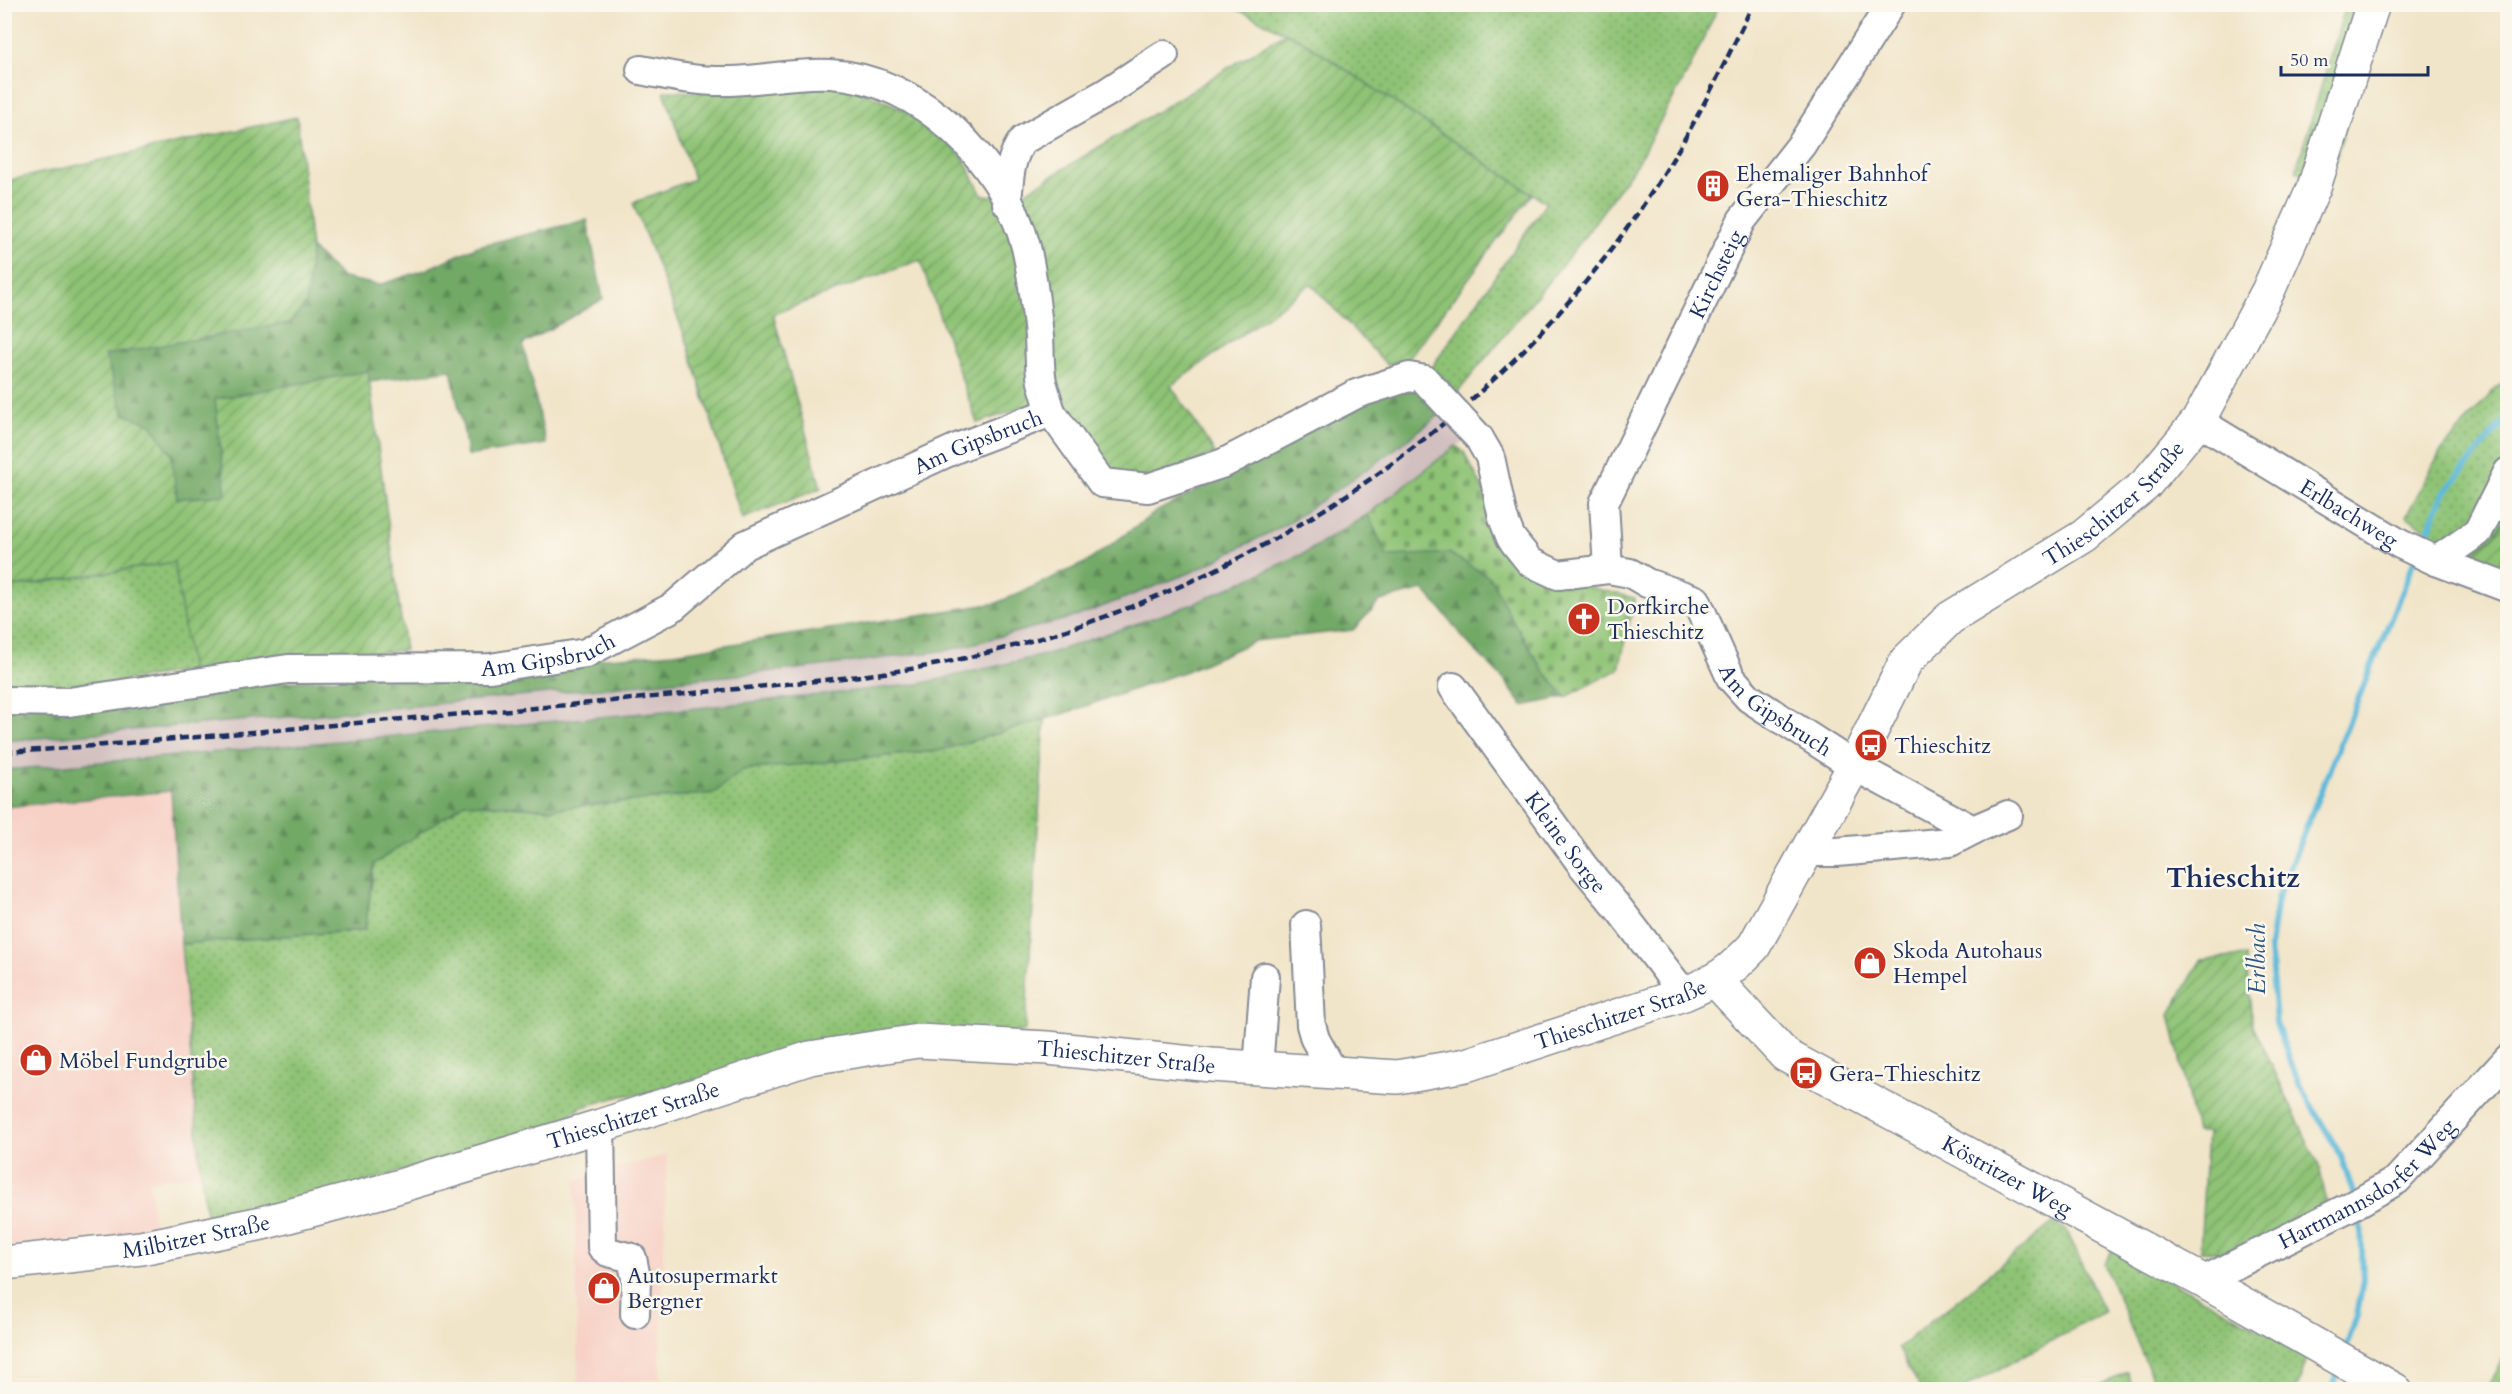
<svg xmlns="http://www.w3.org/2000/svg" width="2512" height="1394" font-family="Cardo,serif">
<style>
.built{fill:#f7d1c6}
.industrial{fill:#d2bfbf}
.grass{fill:url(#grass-dots);stroke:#54796a;stroke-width:1.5}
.forest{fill:url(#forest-firs);stroke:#466c62;stroke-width:1.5}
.cemetery{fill:url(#cemetery-stones);stroke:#54796a;stroke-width:1.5}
.garden{fill:url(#garden-furrows);stroke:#54796a;stroke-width:1.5}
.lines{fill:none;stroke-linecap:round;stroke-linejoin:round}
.stream{stroke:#5cb9da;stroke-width:6}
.minor-casing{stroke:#868a94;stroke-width:32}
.major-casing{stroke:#868a94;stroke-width:36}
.minor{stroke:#fff;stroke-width:28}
.major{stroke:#fff;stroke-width:33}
.rail{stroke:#1b2f5e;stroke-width:4.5;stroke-dasharray:9 4.5;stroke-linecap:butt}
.minor-bridge-casing{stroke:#868a94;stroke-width:32;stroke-linecap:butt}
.minor-bridge{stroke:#fff;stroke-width:28}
.labels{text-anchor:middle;stroke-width:5;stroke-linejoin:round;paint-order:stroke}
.poi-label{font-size:22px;fill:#1b2f5e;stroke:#fbf7ec;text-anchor:start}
.street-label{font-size:22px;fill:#1b2f5e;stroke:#fbf7ec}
.water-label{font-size:24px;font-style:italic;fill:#2e5883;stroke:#fbf7ec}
.district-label{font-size:28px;font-weight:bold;fill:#1b2f5e;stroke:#fbf7ec}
</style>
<defs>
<pattern id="grass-dots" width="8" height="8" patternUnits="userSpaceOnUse" patternTransform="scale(1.5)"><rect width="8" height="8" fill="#8ec375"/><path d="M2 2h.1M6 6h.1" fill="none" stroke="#739f63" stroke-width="1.8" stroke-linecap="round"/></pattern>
<pattern id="forest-firs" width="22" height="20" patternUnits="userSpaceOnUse" patternTransform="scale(1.5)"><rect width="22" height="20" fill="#72a966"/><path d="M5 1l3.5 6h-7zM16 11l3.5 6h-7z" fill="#5d8a57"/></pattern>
<pattern id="cemetery-stones" width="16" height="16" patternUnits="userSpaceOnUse" patternTransform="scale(1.5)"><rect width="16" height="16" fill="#8ec375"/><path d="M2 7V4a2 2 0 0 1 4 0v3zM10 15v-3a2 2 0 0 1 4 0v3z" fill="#739f63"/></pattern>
<pattern id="garden-furrows" width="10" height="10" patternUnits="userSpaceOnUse" patternTransform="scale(1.5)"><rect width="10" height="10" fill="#8ec375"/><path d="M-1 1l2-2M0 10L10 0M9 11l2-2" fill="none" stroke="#739f63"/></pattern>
</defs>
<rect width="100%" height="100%" fill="#fbf7ec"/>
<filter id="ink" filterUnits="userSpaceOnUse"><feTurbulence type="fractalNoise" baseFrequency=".0167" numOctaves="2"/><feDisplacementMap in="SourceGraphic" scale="12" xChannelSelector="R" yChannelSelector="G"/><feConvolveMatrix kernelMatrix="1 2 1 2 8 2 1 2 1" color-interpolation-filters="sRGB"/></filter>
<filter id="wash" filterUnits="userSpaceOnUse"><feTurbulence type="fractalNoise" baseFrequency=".008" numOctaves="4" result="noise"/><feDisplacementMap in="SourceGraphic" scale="24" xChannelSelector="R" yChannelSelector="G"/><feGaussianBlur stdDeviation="1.35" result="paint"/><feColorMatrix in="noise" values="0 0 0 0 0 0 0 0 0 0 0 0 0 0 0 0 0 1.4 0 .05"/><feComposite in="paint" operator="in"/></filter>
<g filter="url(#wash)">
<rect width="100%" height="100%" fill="#f1e5c9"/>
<!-- built -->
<path class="built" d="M 171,791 L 181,944 L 201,1174 L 149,1181 L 155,1233 L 5,1247 L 5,807 Z
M 667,1154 L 660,1378 L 578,1387 L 575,1181 Z"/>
<!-- industrial -->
<path class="industrial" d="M 1445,411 L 1469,439 L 1456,446 L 1368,514 L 1307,552 L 1193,604 L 1048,654 L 919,684 L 698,708 L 163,757 L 5,770 L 5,741 L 414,706 L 798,669 L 949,650 L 1078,616 L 1192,572 L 1288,523 L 1379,461 Z"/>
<!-- grass -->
<path class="grass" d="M 1228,5 L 1719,5 L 1689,70 L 1637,163 L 1580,243 L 1453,398 L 1425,377 L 1546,203 L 1301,40 Z
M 2346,5 L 2382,5 L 2327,188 L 2296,170 Z
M 2507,379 L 2507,517 L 2494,535 L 2473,553 L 2473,561 L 2406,516 L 2440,453 L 2493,391 Z
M 175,562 L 191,671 L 114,682 L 5,689 L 5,656 L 9,656 L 7,588 Z
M 1045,719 L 1025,1031 L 668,1092 L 621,1096 L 582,1107 L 554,1125 L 296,1203 L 207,1222 L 201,1174 L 181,944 L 365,930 L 374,864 L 465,803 L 551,809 L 713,793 L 743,770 L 938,751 Z
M 2054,1222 L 2067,1231 L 2104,1312 L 1963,1389 L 1921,1389 L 1898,1348 Z
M 2112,1250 L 2308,1355 L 2297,1389 L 2157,1389 L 2104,1264 Z
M 2507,1352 L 2507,1389 L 2486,1389 Z
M 2128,1372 L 2133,1389 L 2092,1389 Z"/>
<!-- forest -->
<path class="forest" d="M 587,220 L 603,299 L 523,344 L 546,444 L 467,456 L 464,433 L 451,370 L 370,382 L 367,371 L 215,399 L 226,495 L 176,499 L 171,454 L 151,424 L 124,414 L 105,355 L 289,323 L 306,303 L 311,248 L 343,278 L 379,285 L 425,270 L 478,246 Z
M 1424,390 L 1445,411 L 1379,461 L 1288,523 L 1192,572 L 1078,616 L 949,650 L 798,669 L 414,706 L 5,741 L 5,706 L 244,685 L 674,653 L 997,603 L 1087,562 L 1156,512 L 1385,391 Z
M 1368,514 L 1387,556 L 1449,553 L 1490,577 L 1513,621 L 1544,671 L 1566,697 L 1523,706 L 1504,680 L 1464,639 L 1441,609 L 1423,590 L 1380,601 L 1353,630 L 1255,641 L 1189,670 L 1066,713 L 938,751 L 743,770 L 714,793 L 551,809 L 465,803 L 374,864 L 365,930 L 181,944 L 171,791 L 5,807 L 5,770 L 163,757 L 698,708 L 919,684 L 1048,654 L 1193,604 L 1307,552 Z"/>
<!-- cemetery -->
<path class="cemetery" d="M 1456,446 L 1464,452 L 1511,544 L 1555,579 L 1635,598 L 1619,669 L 1566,697 L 1544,671 L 1513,621 L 1490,577 L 1449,553 L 1387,556 L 1368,514 Z"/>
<!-- garden -->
<path class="garden" d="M 1285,33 L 1301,40 L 1532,194 L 1408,359 L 1387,365 L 1311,284 L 1171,386 L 1215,453 L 1156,479 L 1107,475 L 1056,397 L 977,423 L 920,260 L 773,314 L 821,488 L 742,519 L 686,339 L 633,203 L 694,179 L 664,91 L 755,93 L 838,80 L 916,115 L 963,157 L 982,195 L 1016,198 Z
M 297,117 L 311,248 L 306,304 L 289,323 L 105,355 L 124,414 L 151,424 L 171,454 L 177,499 L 226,495 L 215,399 L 368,371 L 405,650 L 191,671 L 174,562 L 7,588 L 9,656 L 5,656 L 5,181 Z
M 2507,517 L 2507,575 L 2473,561 L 2473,553 L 2494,535 Z
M 2246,956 L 2252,1023 L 2319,1166 L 2328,1208 L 2242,1253 L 2200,1251 L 2207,1132 L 2196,1132 L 2170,1014 L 2201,960 Z"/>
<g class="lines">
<!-- stream -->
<path class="stream" d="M 2421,547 L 2444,493 L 2508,416
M 2354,1196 L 2341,1156 L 2300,1086 L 2276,1023 L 2270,947 L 2277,899 L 2415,559
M 2345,1349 L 2357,1316 L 2363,1280 L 2361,1220 L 2359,1212
M 2331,1390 L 2338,1370"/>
</g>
</g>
<g filter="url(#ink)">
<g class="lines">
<!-- minor casing -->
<g class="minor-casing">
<g id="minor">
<path d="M 641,70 C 671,76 700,82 731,81 C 764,80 797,72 830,74 C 920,78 1004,162 1026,247 C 1033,277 1036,306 1039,337 C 1040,351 1039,367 1042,382 C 1045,392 1048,402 1051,412"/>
<path d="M 1007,203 C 1009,180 1009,158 1023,140 L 1106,93 L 1164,55"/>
<path id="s1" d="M 2198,421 L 2400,544 L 2436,561 L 2508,588"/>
<path id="s2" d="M 1479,438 L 1490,457 L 1503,518 L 1511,538 L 1530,562 L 1558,575 L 1608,569 L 1630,573 L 1647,583 L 1696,600 L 1731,678 L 1749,698 L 1854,766 L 1973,830 L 2008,815"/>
<path d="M 2436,561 L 2478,532 L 2508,472"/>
<path id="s3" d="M 1608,569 L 1604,503 L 1742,220 L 1802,144 L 1891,4"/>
<path id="s4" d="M 1453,687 L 1583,866 L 1619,909 L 1684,994"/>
<path id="s5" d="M 4,701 L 69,702 L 288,669 L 490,668 L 586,653 L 673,607 L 745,545 L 957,448 L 1051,412 L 1102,483 L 1148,488 L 1224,463 L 1356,394 L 1409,377 L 1425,380"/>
<path d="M 1805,852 L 1837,852 L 1950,842 L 1973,830"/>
<path d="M 1306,925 L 1311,1025 L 1315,1039 L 1334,1073"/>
<path d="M 1258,1068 L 1265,977"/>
<path d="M 600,1126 L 602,1247 L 608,1252 L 632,1258 L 636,1278 L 635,1314"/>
<path id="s6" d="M 2203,1281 L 2361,1201 L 2397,1180 L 2508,1059"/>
</g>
</g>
<!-- major casing -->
<g class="major-casing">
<g id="major">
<path id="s7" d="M 1716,981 L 1785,1055 L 2203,1281 L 2395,1390"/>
<path id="s8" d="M 4,1263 L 141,1248 L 262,1223 L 383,1191 L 600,1126 L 810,1058 L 918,1041 L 1048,1048 L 1211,1065 L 1397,1077 L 1466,1065 L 1684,994 C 1717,980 1729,973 1754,946 L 1854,766 L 1906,661 L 1950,618 L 2084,536 L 2145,485 L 2198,421 L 2268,291 L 2314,187 L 2373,4"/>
</g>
</g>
<!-- minor -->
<use href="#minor" class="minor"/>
<!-- major -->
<use href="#major" class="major"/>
<!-- rail -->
<path class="rail" d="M 4,752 C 69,749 133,742 198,737 C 306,727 414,718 523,709 C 604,702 685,694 766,686 C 824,680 882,675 938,664 C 1221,606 1484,442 1646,201 C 1688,139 1721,72 1753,4"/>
<!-- minor-bridge casing -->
<g class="minor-bridge-casing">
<path id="minor-bridge" d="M 1425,380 L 1479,438"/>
</g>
<!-- minor-bridge -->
<use href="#minor-bridge" class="minor-bridge"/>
</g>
</g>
<!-- icons -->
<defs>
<g id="building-disc" transform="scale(1.725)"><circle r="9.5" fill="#c8321e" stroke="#fbf7ec"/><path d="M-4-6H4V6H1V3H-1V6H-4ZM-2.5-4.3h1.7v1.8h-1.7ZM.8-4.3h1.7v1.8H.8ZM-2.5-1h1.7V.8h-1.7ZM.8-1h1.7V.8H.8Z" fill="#fff"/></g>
<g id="church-disc" transform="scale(1.725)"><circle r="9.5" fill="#c8321e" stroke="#fbf7ec"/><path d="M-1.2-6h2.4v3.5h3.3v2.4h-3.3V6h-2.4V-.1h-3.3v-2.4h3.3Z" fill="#fff"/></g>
<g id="bus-disc" transform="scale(1.725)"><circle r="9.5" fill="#c8321e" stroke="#fbf7ec"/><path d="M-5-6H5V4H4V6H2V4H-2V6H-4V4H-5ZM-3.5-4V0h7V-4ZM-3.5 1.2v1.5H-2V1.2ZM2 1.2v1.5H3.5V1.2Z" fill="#fff"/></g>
<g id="shop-disc" transform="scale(1.725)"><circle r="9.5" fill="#c8321e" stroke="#fbf7ec"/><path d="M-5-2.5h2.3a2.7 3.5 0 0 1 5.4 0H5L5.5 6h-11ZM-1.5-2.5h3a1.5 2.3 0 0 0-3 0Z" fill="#fff"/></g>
</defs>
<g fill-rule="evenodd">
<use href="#building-disc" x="1713" y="186"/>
<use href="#church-disc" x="1584" y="619"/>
<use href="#bus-disc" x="1871" y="745"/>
<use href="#shop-disc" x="1870" y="963"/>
<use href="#shop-disc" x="36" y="1060"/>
<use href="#bus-disc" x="1806" y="1073"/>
<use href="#shop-disc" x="604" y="1288"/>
</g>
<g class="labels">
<!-- poi labels -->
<g class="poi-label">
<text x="1736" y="181">Ehemaliger Bahnhof<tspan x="1736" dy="25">Gera-Thieschitz</tspan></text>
<text x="1607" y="614">Dorfkirche<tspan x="1607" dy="25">Thieschitz</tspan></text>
<text x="1894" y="753">Thieschitz</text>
<text x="1893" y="958">Skoda Autohaus<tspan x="1893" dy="25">Hempel</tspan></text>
<text x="59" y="1068">Möbel Fundgrube</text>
<text x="1829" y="1081">Gera-Thieschitz</text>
<text x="627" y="1283">Autosupermarkt<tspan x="627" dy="25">Bergner</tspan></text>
</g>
<!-- street labels -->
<g class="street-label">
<text dy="8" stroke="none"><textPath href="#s3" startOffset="321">Kirchsteig</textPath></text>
<text dy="8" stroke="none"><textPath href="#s5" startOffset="1034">Am Gipsbruch</textPath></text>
<text dy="8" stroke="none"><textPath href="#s8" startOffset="2394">Thieschitzer Straße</textPath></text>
<text dy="8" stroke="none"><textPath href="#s1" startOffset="177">Erlbachweg</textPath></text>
<text dy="8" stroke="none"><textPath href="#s5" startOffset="548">Am Gipsbruch</textPath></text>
<text dy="8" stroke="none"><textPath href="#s2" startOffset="452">Am Gipsbruch</textPath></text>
<text dy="8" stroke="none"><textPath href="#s4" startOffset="192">Kleine Sorge</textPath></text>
<text dy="8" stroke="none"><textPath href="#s8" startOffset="1656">Thieschitzer Straße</textPath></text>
<text dy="8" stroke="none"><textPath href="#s8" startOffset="1152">Thieschitzer Straße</textPath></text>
<text dy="8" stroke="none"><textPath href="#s8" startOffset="648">Thieschitzer Straße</textPath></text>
<text dy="8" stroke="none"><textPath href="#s7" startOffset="354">Köstritzer Weg</textPath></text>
<text dy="8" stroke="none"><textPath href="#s6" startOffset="192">Hartmannsdorfer Weg</textPath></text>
<text dy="8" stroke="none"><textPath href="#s8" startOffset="194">Milbitzer Straße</textPath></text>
</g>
<!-- water labels -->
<g class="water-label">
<text transform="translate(2257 959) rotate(-90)" y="8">Erlbach</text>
</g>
<!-- district labels -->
<g class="district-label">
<text x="2233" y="887">Thieschitz</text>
</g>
</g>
<!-- margin -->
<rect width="2512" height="1394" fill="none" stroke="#fbf7ec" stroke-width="24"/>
<!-- scale -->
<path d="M2281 66v9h147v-9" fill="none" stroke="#1b2f5e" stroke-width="3"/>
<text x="2290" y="66" font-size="18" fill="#1b2f5e" stroke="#fbf7ec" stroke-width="4.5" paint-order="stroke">50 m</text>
</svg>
